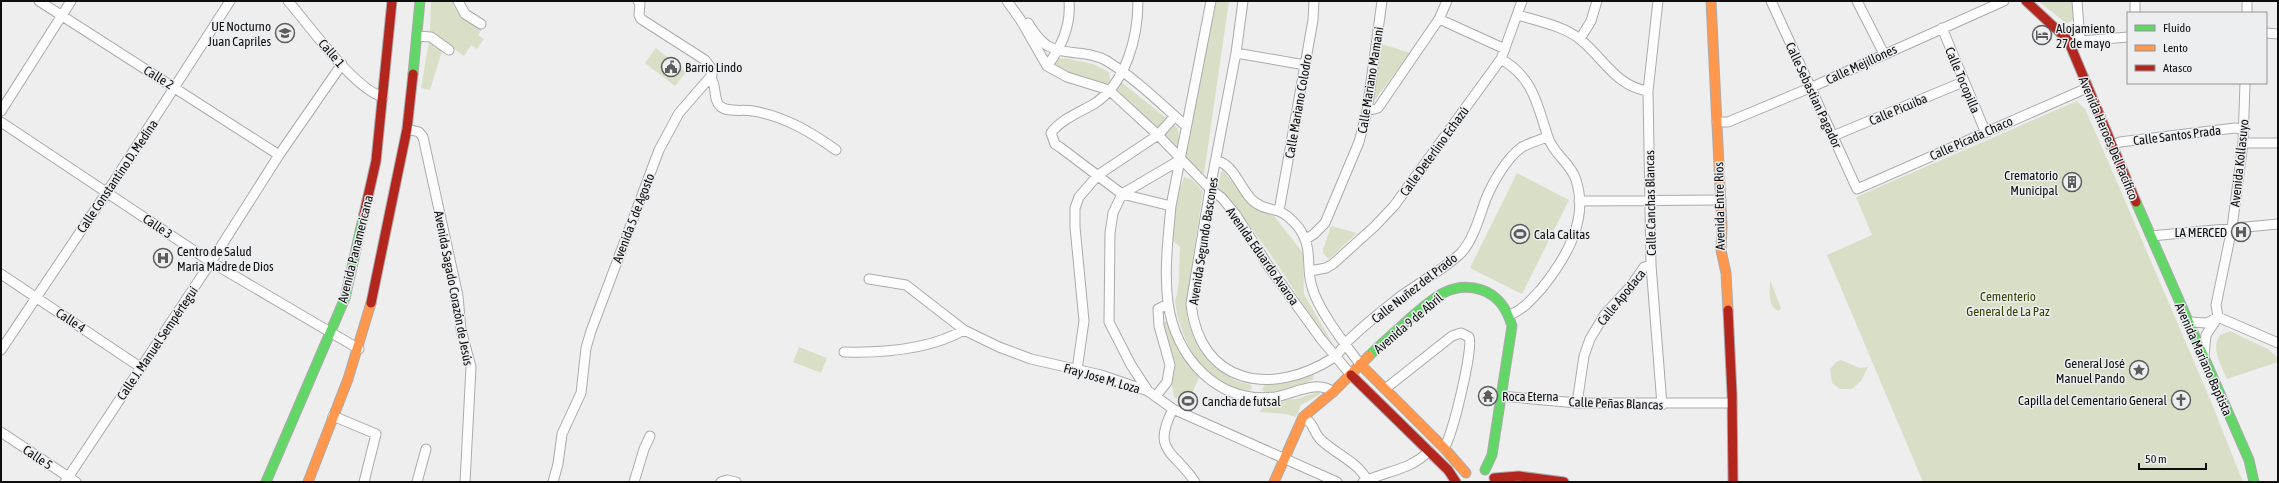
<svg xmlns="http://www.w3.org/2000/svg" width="2279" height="483" font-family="'Asap Condensed',sans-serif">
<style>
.green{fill:#d9dfc7}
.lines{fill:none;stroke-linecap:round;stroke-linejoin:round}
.street-casing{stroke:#ababac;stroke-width:11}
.fast-casing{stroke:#ababac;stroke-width:11}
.slow-casing{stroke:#ababac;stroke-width:11}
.jam-casing{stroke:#ababac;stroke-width:11}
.street{stroke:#fcfcfd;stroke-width:9}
.fast{stroke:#63d668;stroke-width:9}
.slow{stroke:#ff974d;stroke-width:9}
.jam{stroke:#b3261e;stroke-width:9}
.labels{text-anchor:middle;stroke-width:3;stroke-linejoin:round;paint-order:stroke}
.poi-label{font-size:13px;fill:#0e0e0f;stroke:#edeef0;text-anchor:start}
.street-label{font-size:13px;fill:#0e0e0f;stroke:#edeef0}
.park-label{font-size:13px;fill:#384200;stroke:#edeef0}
</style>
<rect width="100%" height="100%" fill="#eeeeef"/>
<!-- green -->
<path class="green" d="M 431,1 L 455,1 L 483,28 L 478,35 L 484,39 L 477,49 L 471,45 L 464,56 L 432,34 L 430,31 Z
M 1207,1 L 1229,1 L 1204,174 L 1185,161 Z
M 2038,1 L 2075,1 C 2074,10 2078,22 2066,23 Z
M 429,41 L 442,51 L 430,90 L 421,88 Z
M 1382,44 L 1410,53 L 1371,105 Z
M 656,48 L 686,72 L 675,86 L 645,63 Z
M 1065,58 L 1093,64 L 1109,72 L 1110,81 L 1108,83 L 1104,83 L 1071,73 L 1054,65 L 1056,59 Z
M 1120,81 L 1166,118 L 1165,122 L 1158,128 L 1153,126 L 1116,89 Z
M 2077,101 L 2085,109 L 2108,161 L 2210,399 L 2243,482 L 1923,482 L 1827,255 L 1872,235 L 1856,197 Z
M 1174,125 L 1178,128 L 1179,143 L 1176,148 L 1163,136 Z
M 1222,169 L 1253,208 L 1274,216 L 1303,253 L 1304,294 L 1335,348 L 1331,351 C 1297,295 1263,235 1217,189 Z
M 1517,173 L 1569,200 L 1522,294 L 1470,268 Z
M 1184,177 L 1191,179 L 1203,191 L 1187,300 L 1187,318 L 1193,336 L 1210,363 L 1234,380 L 1251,385 L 1252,389 C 1243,394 1232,388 1223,383 C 1194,366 1180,334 1175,302 C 1175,298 1177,296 1177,293 C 1180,280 1179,261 1180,247 L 1172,240 L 1177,198 Z
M 1331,226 L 1357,233 L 1329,259 L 1323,253 L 1323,250 Z
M 1770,280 L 1781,308 L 1779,311 C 1767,308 1770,290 1770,280 Z
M 1167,321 L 1170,324 L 1182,353 L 1199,378 L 1187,404 L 1174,397 L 1162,323 Z
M 2230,331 L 2268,349 L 2278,358 L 2278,362 L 2227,379 C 2222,366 2210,349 2220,335 Z
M 799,347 L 827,358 L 821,373 L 793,362 Z
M 1841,360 L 1860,368 L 1868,367 L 1861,381 L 1852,389 L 1840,389 L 1832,383 L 1830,369 L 1836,362 Z
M 1311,374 L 1314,376 L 1313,379 C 1297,388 1281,393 1264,392 L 1262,388 L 1265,385 L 1289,382 Z
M 1317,392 L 1320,393 L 1319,395 L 1301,405 L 1296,417 L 1286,414 L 1260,412 L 1267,400 L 1296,399 Z"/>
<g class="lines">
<!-- street casing -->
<g class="street-casing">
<path id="street" d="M 39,1 L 279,155
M 288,1 C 309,25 354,89 383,97
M 458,1 L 465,14 L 481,24
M 1007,1 L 1020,19 L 1047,66 L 1067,77 L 1109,90 L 1158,135 L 1210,189 L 1222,198 L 1236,215 L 1269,267 L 1321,339 L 1351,375
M 1138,1 C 1138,38 1126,83 1094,104 C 1080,112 1060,120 1051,133 L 1055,144 L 1061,148 L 1122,194 L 1171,206
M 1211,1 L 1171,206 C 1168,238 1164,271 1168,303 C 1176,358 1217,404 1275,397 C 1294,394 1317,379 1333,392
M 1243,1 L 1236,53 L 1210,189 L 1191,304 C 1200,385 1272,397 1333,358 C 1338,355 1341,349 1345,344 C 1360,328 1380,313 1397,299 C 1418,283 1442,271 1461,253 C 1472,241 1478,222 1483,207 C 1489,188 1506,158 1522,147 C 1530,143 1539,140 1547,137
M 1658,1 L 1648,91 L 1651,265 L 1662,405
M 1771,1 L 1857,189 L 2087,88
M 1857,1 L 1884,54
M 2077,1 L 2080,41
M 2135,1 L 2135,13
M 2247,13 L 2247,1
M 1518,15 C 1538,21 1564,26 1581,40 C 1603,58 1617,87 1648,91
M 1439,19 L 1505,49
M 1028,23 C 1033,31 1039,41 1048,46 C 1066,56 1089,50 1107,61 C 1136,79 1161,104 1186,126
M 1942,28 L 1985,131
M 2266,33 L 2278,34
M 417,36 L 431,37 L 449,50
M 1580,39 L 1591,21 L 1597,1
M 2068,40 L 2080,41 L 2128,37
M 1236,53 L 1305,65
M 1501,59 C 1534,78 1537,105 1548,137 C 1553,154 1571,163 1576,180 C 1589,220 1566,258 1542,288 C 1532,299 1524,309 1510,315
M 1047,66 C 1061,48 1071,25 1069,1
M 711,78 C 717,86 713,100 720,106 C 727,113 743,109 753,111 C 784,116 811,132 836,150
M 1,111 L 71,1
M 1367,111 L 1378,108 L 1439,19 L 1447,1
M 1,122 L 211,262 L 359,349
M 1717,122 L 1728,122 L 1812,87 L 2004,1
M 407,129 L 419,132 L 423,137 L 458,296 L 461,330 L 471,367 L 465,482
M 1833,136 L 1963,82
M 2243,143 L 2278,143
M 2111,146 L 2120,142 L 2235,128 L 2243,129
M 1217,161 C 1233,164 1240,187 1251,199 C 1259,207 1267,208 1278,211 C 1285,213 1294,222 1299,228 C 1314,250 1305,265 1312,287 C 1318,310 1345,344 1360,364
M 1579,201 L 1721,200
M 1279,211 L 1313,20 L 1314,1
M 2151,236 L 2278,224
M 1306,239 L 1314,234 L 1325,223 L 1359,142 L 1367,111 L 1382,1
M 1310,271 L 1326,268 L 1333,264 L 1375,226 L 1394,206 L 1501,59 L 1522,1
M 1,274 L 140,367
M 869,279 L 906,285 L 964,330 L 999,347 L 1031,359 L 1101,375 L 1148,391 L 1173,409 L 1337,482
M 2189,322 L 2207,323 L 2218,317 L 2278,343
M 1,350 L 107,192 L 230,1
M 844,352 C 884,353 929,350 964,330
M 2204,356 L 2206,335 L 2218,317 L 2216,305 L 2232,228 L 2243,143 L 2245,83
M 1077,370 L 1084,321 L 1075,227 L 1075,208 L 1079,197 L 1098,175 L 1158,135 L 1175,116
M 1385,389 L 1452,336 L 1461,333 L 1469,337 C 1474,347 1452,438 1444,448
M 1148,391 L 1131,365 L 1109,322 L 1110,233 L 1113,213 L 1122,194 L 1180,160
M 1156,396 L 1167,382 L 1170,365 L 1159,326 L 1158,309 L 1168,304
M 1501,396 L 1577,403 L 1732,403
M 1577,403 L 1584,356 L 1590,339 L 1605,314 L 1631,286 L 1644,267 L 1651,265
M 1173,409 C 1151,452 1174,450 1195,482
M 333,416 L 376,434 L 364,482
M 1303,417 C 1315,424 1312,430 1320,439 C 1334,453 1358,462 1367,480
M 1,432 L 76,482
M 65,482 L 211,262 L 279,155 L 342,64
M 417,482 L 426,449
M 553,482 L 558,464 L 562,434 L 581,393 L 586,348 L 591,331 L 659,150 L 679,113 L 712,75 L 711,68 L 705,60 L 641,19 L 639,15 L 640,3 L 638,1
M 634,482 L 644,449 L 650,436
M 721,482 L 727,480 L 736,482
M 1363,482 C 1386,471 1411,470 1429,451"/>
</g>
<!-- fast casing -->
<g class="fast-casing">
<path id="fast" d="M 413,74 L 420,1
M 2136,202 L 2249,460 L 2254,482
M 1369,356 C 1381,344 1394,333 1407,321 C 1429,302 1450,279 1482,290 C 1499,296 1507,309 1512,326 L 1492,455 L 1485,470
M 266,482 L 345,298 L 364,214"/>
</g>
<!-- slow casing -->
<g class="slow-casing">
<path id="slow" d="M 1711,1 L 1722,227 L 1721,250 L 1726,273 L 1728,310
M 1360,364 L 1444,448 L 1466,473
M 308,482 L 348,379 L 371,303
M 1274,482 L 1303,417 L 1333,392 L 1369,356"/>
</g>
<!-- jam casing -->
<g class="jam-casing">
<path id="jam" d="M 2026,1 L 2068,40 L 2136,202
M 364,214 L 376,161 L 392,1
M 371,303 L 407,129 L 413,74
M 1728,310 L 1732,394 L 1733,482
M 1351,375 L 1448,470 L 1456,482
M 1494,478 L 1519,476 L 1564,482"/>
</g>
<!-- street -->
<use href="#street" class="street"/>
<!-- fast -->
<use href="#fast" class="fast"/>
<!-- slow -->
<use href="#slow" class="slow"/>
<!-- jam -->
<use href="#jam" class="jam"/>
</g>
<!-- icons -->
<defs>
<g id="school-ring" transform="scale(1)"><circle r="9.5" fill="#edeef0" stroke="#5c5c5d" stroke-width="1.5"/><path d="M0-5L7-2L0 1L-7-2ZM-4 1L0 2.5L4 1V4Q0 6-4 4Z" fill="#5c5c5d"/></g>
<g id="hotel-ring" transform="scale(1)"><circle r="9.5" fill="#edeef0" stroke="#5c5c5d" stroke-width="1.5"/><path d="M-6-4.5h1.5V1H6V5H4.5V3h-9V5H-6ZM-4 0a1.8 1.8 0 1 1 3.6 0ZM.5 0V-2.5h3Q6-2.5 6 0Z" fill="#5c5c5d"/></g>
<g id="civic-ring" transform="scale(1)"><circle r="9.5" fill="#edeef0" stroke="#5c5c5d" stroke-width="1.5"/><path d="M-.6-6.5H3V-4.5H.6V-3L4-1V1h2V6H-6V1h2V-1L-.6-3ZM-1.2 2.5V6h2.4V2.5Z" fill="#5c5c5d"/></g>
<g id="building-ring" transform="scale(1)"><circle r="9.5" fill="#edeef0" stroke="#5c5c5d" stroke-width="1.5"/><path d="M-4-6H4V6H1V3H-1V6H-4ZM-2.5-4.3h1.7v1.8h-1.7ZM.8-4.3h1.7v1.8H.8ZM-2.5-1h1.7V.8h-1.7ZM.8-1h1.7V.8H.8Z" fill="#5c5c5d"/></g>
<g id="hospital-ring" transform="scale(1)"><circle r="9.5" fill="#edeef0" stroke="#5c5c5d" stroke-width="1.5"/><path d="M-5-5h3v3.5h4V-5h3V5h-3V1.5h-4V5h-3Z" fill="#5c5c5d"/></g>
<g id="stadium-ring" transform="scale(1)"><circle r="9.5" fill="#edeef0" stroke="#5c5c5d" stroke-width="1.5"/><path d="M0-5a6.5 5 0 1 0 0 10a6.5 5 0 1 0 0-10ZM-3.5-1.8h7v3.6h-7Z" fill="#5c5c5d"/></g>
<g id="sight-ring" transform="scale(1)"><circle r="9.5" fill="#edeef0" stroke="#5c5c5d" stroke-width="1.5"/><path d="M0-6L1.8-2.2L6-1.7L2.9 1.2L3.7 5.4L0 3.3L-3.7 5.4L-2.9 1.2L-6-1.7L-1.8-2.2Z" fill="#5c5c5d"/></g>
<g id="temple-ring" transform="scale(1)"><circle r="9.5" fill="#edeef0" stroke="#5c5c5d" stroke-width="1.5"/><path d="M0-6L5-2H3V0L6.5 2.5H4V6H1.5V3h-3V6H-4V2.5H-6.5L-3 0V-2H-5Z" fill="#5c5c5d"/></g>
<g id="church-ring" transform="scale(1)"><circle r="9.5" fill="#edeef0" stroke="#5c5c5d" stroke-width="1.5"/><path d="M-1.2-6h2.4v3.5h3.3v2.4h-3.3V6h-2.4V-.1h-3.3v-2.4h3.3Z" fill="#5c5c5d"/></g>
</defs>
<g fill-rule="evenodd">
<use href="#school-ring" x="285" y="33"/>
<use href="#hotel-ring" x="2042" y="35"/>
<use href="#civic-ring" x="671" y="67"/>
<use href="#building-ring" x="2072" y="182"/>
<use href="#hospital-ring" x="2241" y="232"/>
<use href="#stadium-ring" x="1520" y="234"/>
<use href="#hospital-ring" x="163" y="258"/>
<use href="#sight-ring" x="2139" y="370"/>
<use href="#temple-ring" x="1488" y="396"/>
<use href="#church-ring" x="2181" y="400"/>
<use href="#stadium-ring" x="1188" y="401"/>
</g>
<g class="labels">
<!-- poi labels -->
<g class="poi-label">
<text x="271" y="31" text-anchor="end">UE Nocturno<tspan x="271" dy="15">Juan Capriles</tspan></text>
<text x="2056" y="33">Alojamiento<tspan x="2056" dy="15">27 de mayo</tspan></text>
<text x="685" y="72">Barrio Lindo</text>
<text x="2058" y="180" text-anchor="end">Crematorio<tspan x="2058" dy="15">Municipal</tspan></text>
<text x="2227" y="237" text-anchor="end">LA MERCED</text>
<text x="1534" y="239">Cala Calitas</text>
<text x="177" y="256">Centro de Salud<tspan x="177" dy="15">Maria Madre de Dios</tspan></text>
<text x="2125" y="368" text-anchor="end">General José<tspan x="2125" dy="15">Manuel Pando</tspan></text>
<text x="1502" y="401">Roca Eterna</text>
<text x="2167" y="405" text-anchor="end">Capilla del Cementario General</text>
<text x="1202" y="406">Cancha de futsal</text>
</g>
<!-- street labels -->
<g class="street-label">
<text transform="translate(332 53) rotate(49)" y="5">Calle 1</text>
<text transform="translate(1861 64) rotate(-25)" y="5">Calle Mejillones</text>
<text transform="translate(159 77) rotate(32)" y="5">Calle 2</text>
<text transform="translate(1370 80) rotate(-81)" y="5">Calle Mariano Mamani</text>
<text transform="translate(1963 80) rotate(67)" y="5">Calle Tocopilla</text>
<text transform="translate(1814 95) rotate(65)" y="5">Calle Sebastian Pagador</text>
<text transform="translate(1298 106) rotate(-80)" y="5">Calle Mariano Colodro</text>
<text transform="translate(1898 109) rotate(-23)" y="5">Calle Picuiba</text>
<text transform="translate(2177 135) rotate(-7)" y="5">Calle Santos Prada</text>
<text transform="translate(1971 138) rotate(-24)" y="5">Calle Picada Chaco</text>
<text transform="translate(2109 138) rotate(67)" y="5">Avenida Heroes Del Pacífico</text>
<text transform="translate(1434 151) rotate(-54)" y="5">Calle Deterlino Echazú</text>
<text transform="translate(2239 163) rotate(-84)" y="5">Avenida Kollasuyo</text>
<text transform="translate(117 176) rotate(-56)" y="5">Calle Constantino D. Medina</text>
<text transform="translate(1650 203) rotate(-91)" y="5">Calle Canchas Blancas</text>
<text transform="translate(1719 206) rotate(-91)" y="5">Avenida Entre Rios</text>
<text transform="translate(633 218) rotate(-69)" y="5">Avenida 5 de Agosto</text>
<text transform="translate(158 226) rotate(34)" y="5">Calle 3</text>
<text transform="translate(1203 241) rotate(-81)" y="5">Avenida Segundo Bascones</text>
<text transform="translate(355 249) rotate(-76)" y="5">Avenida Panamericana</text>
<text transform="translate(1263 256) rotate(55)" y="5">Avenida Eduardo Avaroa</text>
<text transform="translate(454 288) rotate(79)" y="5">Avenida Sagado Corazón de Jesús</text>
<text transform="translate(1414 288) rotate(-38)" y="5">Calle Nuñez del Prado</text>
<text transform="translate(1621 297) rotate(-51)" y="5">Calle Apodaca</text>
<text transform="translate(71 320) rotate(33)" y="5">Calle 4</text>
<text transform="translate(1408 323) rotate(-40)" y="5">Avenida 9 de Abril</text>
<text transform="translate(157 343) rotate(-56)" y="5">Calle J. Manuel Sempértegui</text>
<text transform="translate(2204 359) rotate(66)" y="5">Avenida Mariano Baptista</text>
<text transform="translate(1102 378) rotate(16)" y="5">Fray Jose M. Loza</text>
<text transform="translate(1616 403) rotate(2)" y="5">Calle Peñas Blancas</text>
<text transform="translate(38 457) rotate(34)" y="5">Calle 5</text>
</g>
<!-- park labels -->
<g class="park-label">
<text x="2008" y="301">Cementerio<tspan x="2008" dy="15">General de La Paz</tspan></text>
</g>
</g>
<!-- border -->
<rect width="2279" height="483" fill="none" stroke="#0e0e0f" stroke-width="4"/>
<!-- legend -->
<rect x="2127" y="12" width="140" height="72" fill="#edeef0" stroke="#949496"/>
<rect x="2135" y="25" width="20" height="6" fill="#63d668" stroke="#949496"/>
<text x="2163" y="32" font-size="12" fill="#0e0e0f">Fluido</text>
<rect x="2135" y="45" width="20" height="6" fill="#ff974d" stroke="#949496"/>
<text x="2163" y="52" font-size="12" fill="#0e0e0f">Lento</text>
<rect x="2135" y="65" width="20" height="6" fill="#b3261e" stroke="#949496"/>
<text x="2163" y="72" font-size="12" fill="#0e0e0f">Atasco</text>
<!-- scale -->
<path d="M2139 463v6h67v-6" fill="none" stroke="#0e0e0f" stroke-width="2"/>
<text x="2145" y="463" font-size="12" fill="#0e0e0f" stroke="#edeef0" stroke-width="3" paint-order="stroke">50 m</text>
</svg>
